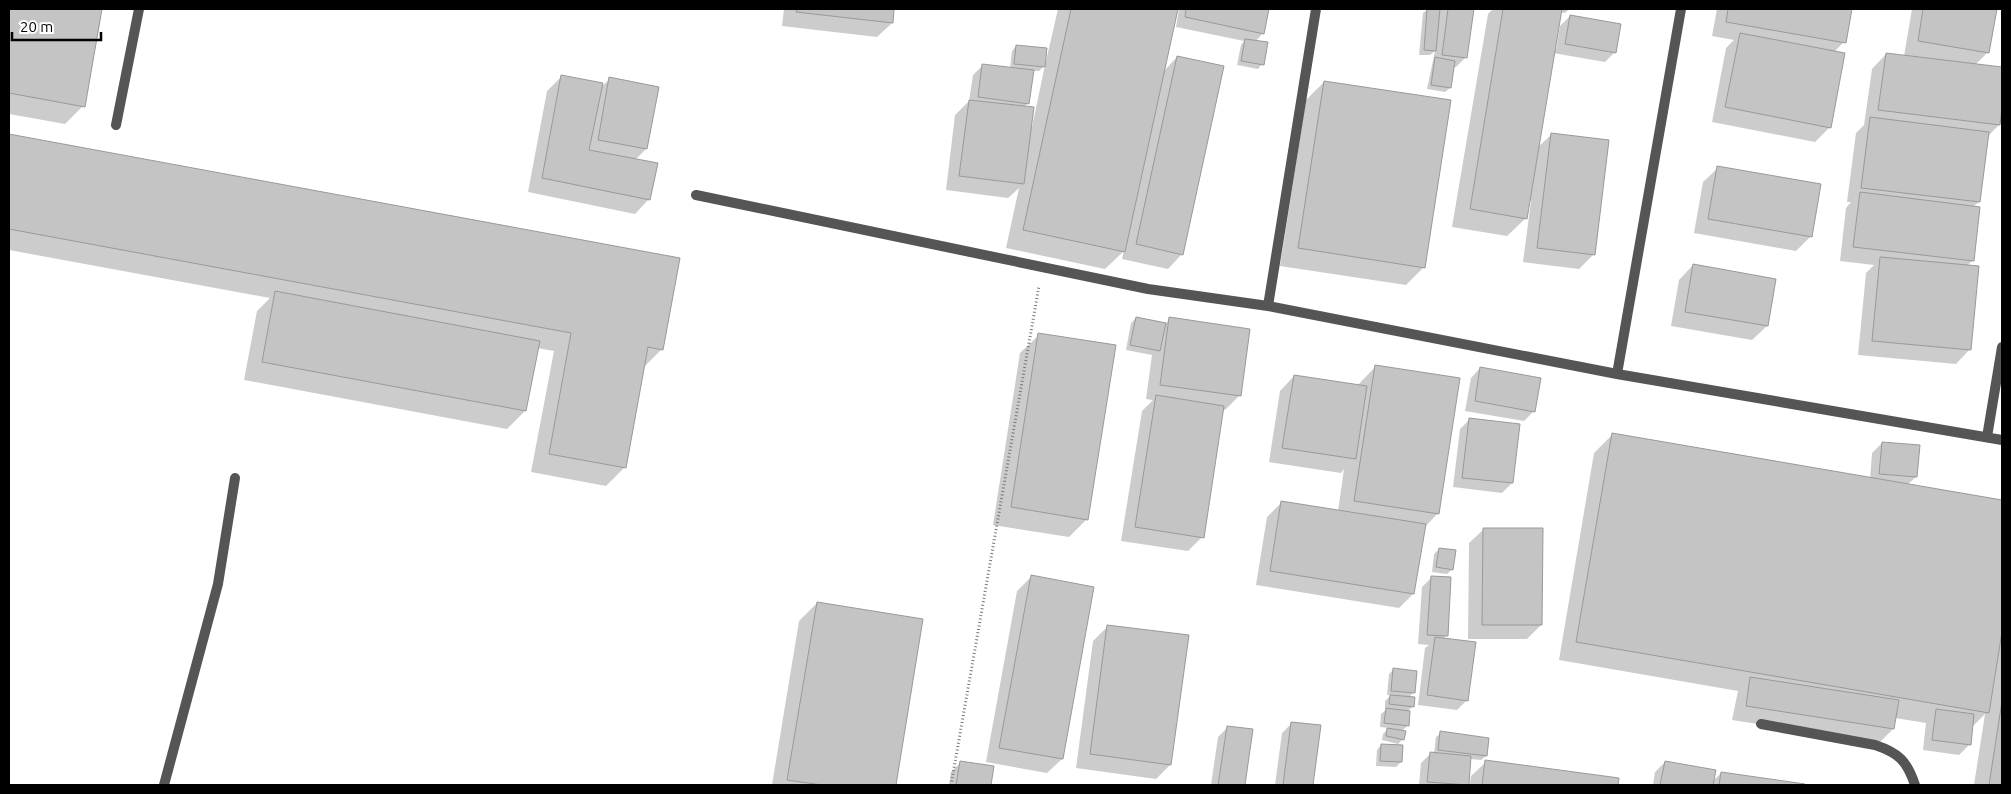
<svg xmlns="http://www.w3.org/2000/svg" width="2011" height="794" font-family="Ubuntu,sans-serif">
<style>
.shadow{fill:#0003;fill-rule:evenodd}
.building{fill:#c4c4c4;stroke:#999}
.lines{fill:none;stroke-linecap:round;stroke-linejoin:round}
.path{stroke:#777;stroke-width:3;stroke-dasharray:1 2.5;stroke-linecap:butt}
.lane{stroke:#555;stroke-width:10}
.street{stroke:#555;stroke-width:10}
</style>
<rect width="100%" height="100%" fill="#fff"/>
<!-- shadow -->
<path class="shadow" d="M 9,9 L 101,9 L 83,106 L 65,124 L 9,114 Z
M 784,9 L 893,9 L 892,23 L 877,37 L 782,26 Z
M 1058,9 L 1176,9 L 1163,72 L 1177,57 L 1182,254 L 1168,269 L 1122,259 L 1124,251 L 1105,269 L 1006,248 L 1019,188 L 1008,198 L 946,190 L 955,115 L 969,101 L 973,75 L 983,65 L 1010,68 L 1012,51 L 1016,46 L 1046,61 ZM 1045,65 L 1032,127 L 1030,127 L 1024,107 L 1028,103 L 1032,71 L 1039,71 Z
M 1179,9 L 1268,9 L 1263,33 L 1255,42 L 1262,64 L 1258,69 L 1237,65 L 1241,45 L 1244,41 L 1176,27 Z
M 1428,9 L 1473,9 L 1466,57 L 1456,67 L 1453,67 L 1450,88 L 1445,92 L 1427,89 L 1435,51 L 1430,55 L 1419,55 L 1423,13 Z
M 1493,9 L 1569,9 L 1565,13 L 1560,12 L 1554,50 L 1556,50 L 1560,26 L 1570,16 L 1615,52 L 1605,62 L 1553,53 L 1537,148 L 1552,134 L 1594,254 L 1579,269 L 1523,262 L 1531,201 L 1529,200 L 1526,218 L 1507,236 L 1452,227 L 1488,14 Z
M 1717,9 L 1850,9 L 1844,42 L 1834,52 L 1830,127 L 1815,142 L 1712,122 L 1726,48 L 1734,40 L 1712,36 Z
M 1912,9 L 1995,9 L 1988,52 L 1975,65 L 2002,69 L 2002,97 L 1999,125 L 1987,137 L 1979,202 L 1973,207 L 1972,261 L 1966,267 L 1970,349 L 1956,364 L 1858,355 L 1866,273 L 1874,265 L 1840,261 L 1846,208 L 1851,202 L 1847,202 L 1856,133 L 1864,125 L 1872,69 L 1886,54 L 1904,56 Z
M 562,76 L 600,88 L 610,79 L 646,149 L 635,160 L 649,199 L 635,214 L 528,192 L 547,91 Z
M 1324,82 L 1424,267 L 1406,285 L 1280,266 L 1306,100 Z
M 9,135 L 678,259 L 662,349 L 643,368 L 624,468 L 606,486 L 531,472 L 554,351 L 537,348 L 525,411 L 507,429 L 244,380 L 257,311 L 270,298 L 9,250 Z
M 1718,168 L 1811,236 L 1796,251 L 1694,233 L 1703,182 Z
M 1693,265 L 1767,326 L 1752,340 L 1671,326 L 1679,280 Z
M 1136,318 L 1165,324 L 1170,319 L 1240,395 L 1225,410 L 1223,409 L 1202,537 L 1188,551 L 1121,541 L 1142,411 L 1153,400 L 1146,399 L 1152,355 L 1126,350 L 1131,323 Z
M 1039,335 L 1087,519 L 1069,537 L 993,525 L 1020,353 Z
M 1376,366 L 1438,513 L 1424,528 L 1413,594 L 1399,608 L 1256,585 L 1267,517 L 1282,502 L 1338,511 L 1344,469 L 1341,473 L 1269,462 L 1280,391 L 1294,376 L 1357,386 Z
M 1480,368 L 1534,411 L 1524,421 L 1465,411 L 1471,378 Z
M 1470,419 L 1512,483 L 1502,493 L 1453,487 L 1460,429 Z
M 1612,435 L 1870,479 L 1872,453 L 1882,443 L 1916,477 L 1907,485 L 2002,502 L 2002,785 L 1974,785 L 1985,714 L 1971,728 L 1969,745 L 1959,755 L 1923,750 L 1926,723 L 1895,718 L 1893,729 L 1879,743 L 1732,720 L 1738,691 L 1559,660 L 1594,453 Z
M 1484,529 L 1541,625 L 1527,639 L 1468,639 L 1469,543 Z
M 1439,549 L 1452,569 L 1447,574 L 1432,572 L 1434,554 Z
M 1032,576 L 1093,588 L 1062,759 L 1047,773 L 986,762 L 1017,591 Z
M 1432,577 L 1447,635 L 1443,639 L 1467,700 L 1457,710 L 1418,705 L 1425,648 L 1429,645 L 1418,644 L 1422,587 Z
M 817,603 L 921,620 L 894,785 L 772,785 L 799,621 Z
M 1108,626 L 1170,765 L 1156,779 L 1076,768 L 1093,641 Z
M 1394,669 L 1413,693 L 1408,698 L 1413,706 L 1407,712 L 1408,725 L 1401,732 L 1403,739 L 1398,744 L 1382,740 L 1383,734 L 1389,728 L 1380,727 L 1381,714 L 1387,709 L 1385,708 L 1385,701 L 1391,695 L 1387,695 L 1389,674 Z
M 1292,723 L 1319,726 L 1312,785 L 1275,785 L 1282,733 Z
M 1228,727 L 1251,730 L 1244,785 L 1211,785 L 1218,737 Z
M 1441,733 L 1486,756 L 1481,760 L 1470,759 L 1467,785 L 1419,785 L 1421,763 L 1431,753 L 1434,754 L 1436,737 Z
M 1381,745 L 1401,762 L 1396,767 L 1376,766 L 1377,750 Z
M 961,762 L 993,767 L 990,785 L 949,785 L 951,772 Z
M 1486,762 L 1618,779 L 1617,785 L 1470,785 L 1471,776 Z
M 1665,762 L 1712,782 L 1721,773 L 1803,785 L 1653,785 L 1655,772 Z"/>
<!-- building -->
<path class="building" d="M 9,9 L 102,9 L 85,107 L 9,93 Z
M 797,9 L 894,9 L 893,23 L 796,12 Z
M 1071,9 L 1178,9 L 1125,252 L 1023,230 Z
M 1186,9 L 1269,9 L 1264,34 L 1185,17 Z
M 1427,9 L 1440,9 L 1436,51 L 1424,50 Z
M 1448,9 L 1474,9 L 1467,58 L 1442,55 Z
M 1503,9 L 1562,9 L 1527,219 L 1470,209 Z
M 1728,9 L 1852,9 L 1846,43 L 1726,22 Z
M 1923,9 L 1997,9 L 1989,53 L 1918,41 Z
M 1570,15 L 1621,24 L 1616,53 L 1565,44 Z
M 1740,33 L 1845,53 L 1831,128 L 1725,107 Z
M 1245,39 L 1268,42 L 1264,65 L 1241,61 Z
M 1016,45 L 1047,48 L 1045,67 L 1014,64 Z
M 1886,53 L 2002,67 L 2002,108 L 2000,125 L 1878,110 Z
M 1177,56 L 1224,66 L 1183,255 L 1136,244 Z
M 1435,57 L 1455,61 L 1451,88 L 1431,85 Z
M 982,64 L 1034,70 L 1029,104 L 978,97 Z
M 561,75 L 603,83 L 589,150 L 658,163 L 650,200 L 542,178 Z
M 609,77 L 659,87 L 647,149 L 598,140 Z
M 1324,81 L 1451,100 L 1425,268 L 1298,248 Z
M 969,100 L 1034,107 L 1024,184 L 959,176 Z
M 1870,117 L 1989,132 L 1980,202 L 1861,188 Z
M 1551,133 L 1609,140 L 1595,255 L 1537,248 Z
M 9,134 L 680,258 L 663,350 L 648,347 L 626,468 L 549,454 L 571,333 L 9,229 Z
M 1717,166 L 1821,184 L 1812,237 L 1708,219 Z
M 1860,192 L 1980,207 L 1974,261 L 1853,247 Z
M 1880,257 L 1979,266 L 1971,350 L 1872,341 Z
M 1693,264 L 1776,279 L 1768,326 L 1685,312 Z
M 275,291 L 540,341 L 526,411 L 262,362 Z
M 1136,317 L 1166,323 L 1160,351 L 1130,345 Z
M 1169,317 L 1250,329 L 1241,396 L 1160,385 Z
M 1038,333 L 1116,345 L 1088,520 L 1011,507 Z
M 1375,365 L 1460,378 L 1439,514 L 1354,501 Z
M 1480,367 L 1541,378 L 1535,412 L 1475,401 Z
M 1294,375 L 1367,386 L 1356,459 L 1282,448 Z
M 1156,395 L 1224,406 L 1204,538 L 1135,527 Z
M 1469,418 L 1520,424 L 1513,483 L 1462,478 Z
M 1612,433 L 2002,500 L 2002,632 L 1989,713 L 1576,642 Z
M 1882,442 L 1920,445 L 1917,477 L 1879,474 Z
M 1281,501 L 1426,524 L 1414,594 L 1270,571 Z
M 1483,528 L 1543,528 L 1542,625 L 1482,625 Z
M 1439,548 L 1456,550 L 1453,570 L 1436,567 Z
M 1031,575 L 1094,587 L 1063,759 L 999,748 Z
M 1431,576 L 1451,577 L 1448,636 L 1427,635 Z
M 817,602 L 923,619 L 896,785 L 822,785 L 787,780 Z
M 1107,625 L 1189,635 L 1171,765 L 1090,754 Z
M 1435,637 L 1476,642 L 1468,701 L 1427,695 Z
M 1393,668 L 1417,671 L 1415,693 L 1391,691 Z
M 1750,677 L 1899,700 L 1894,729 L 1746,706 Z
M 1390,695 L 1415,697 L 1414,707 L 1389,704 Z
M 2002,701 L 2002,785 L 1989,785 Z
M 1386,708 L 1410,711 L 1409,726 L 1384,723 Z
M 1936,709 L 1974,714 L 1971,745 L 1932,740 Z
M 1291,722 L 1321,725 L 1313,785 L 1283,785 Z
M 1227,726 L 1253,729 L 1245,785 L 1218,785 Z
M 1387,728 L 1406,731 L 1404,740 L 1386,736 Z
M 1440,731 L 1489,738 L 1487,756 L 1438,750 Z
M 1381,744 L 1403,745 L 1402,762 L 1380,761 Z
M 1430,752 L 1471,756 L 1469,785 L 1427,782 Z
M 1485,760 L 1619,778 L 1618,785 L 1482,785 Z
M 960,761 L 994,766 L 991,785 L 956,785 Z
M 1665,761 L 1716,770 L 1713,785 L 1660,785 Z
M 1721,772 L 1805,784 L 1805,785 L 1719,785 Z"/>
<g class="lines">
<!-- path -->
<path class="path" d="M 951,785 L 1039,286"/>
<!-- lane -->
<path class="lane" d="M 116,125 L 139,9
M 696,195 L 1148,289 L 1268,306 L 1617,374 L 2002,440
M 1268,306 L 1316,9
M 1617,374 L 1681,9
M 1987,437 L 2002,347
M 1761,724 L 1875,745 C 1899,753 1907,761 1915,785"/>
<!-- street -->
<path class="street" d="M 164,785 L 218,584 L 235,478"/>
</g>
<!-- border -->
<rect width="2011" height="794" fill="none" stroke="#000000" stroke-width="20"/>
<!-- scale -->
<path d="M12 32v8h89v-8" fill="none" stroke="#000000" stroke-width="2.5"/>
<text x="20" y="32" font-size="15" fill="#000000" stroke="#ffffff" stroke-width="4" paint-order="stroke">20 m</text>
</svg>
